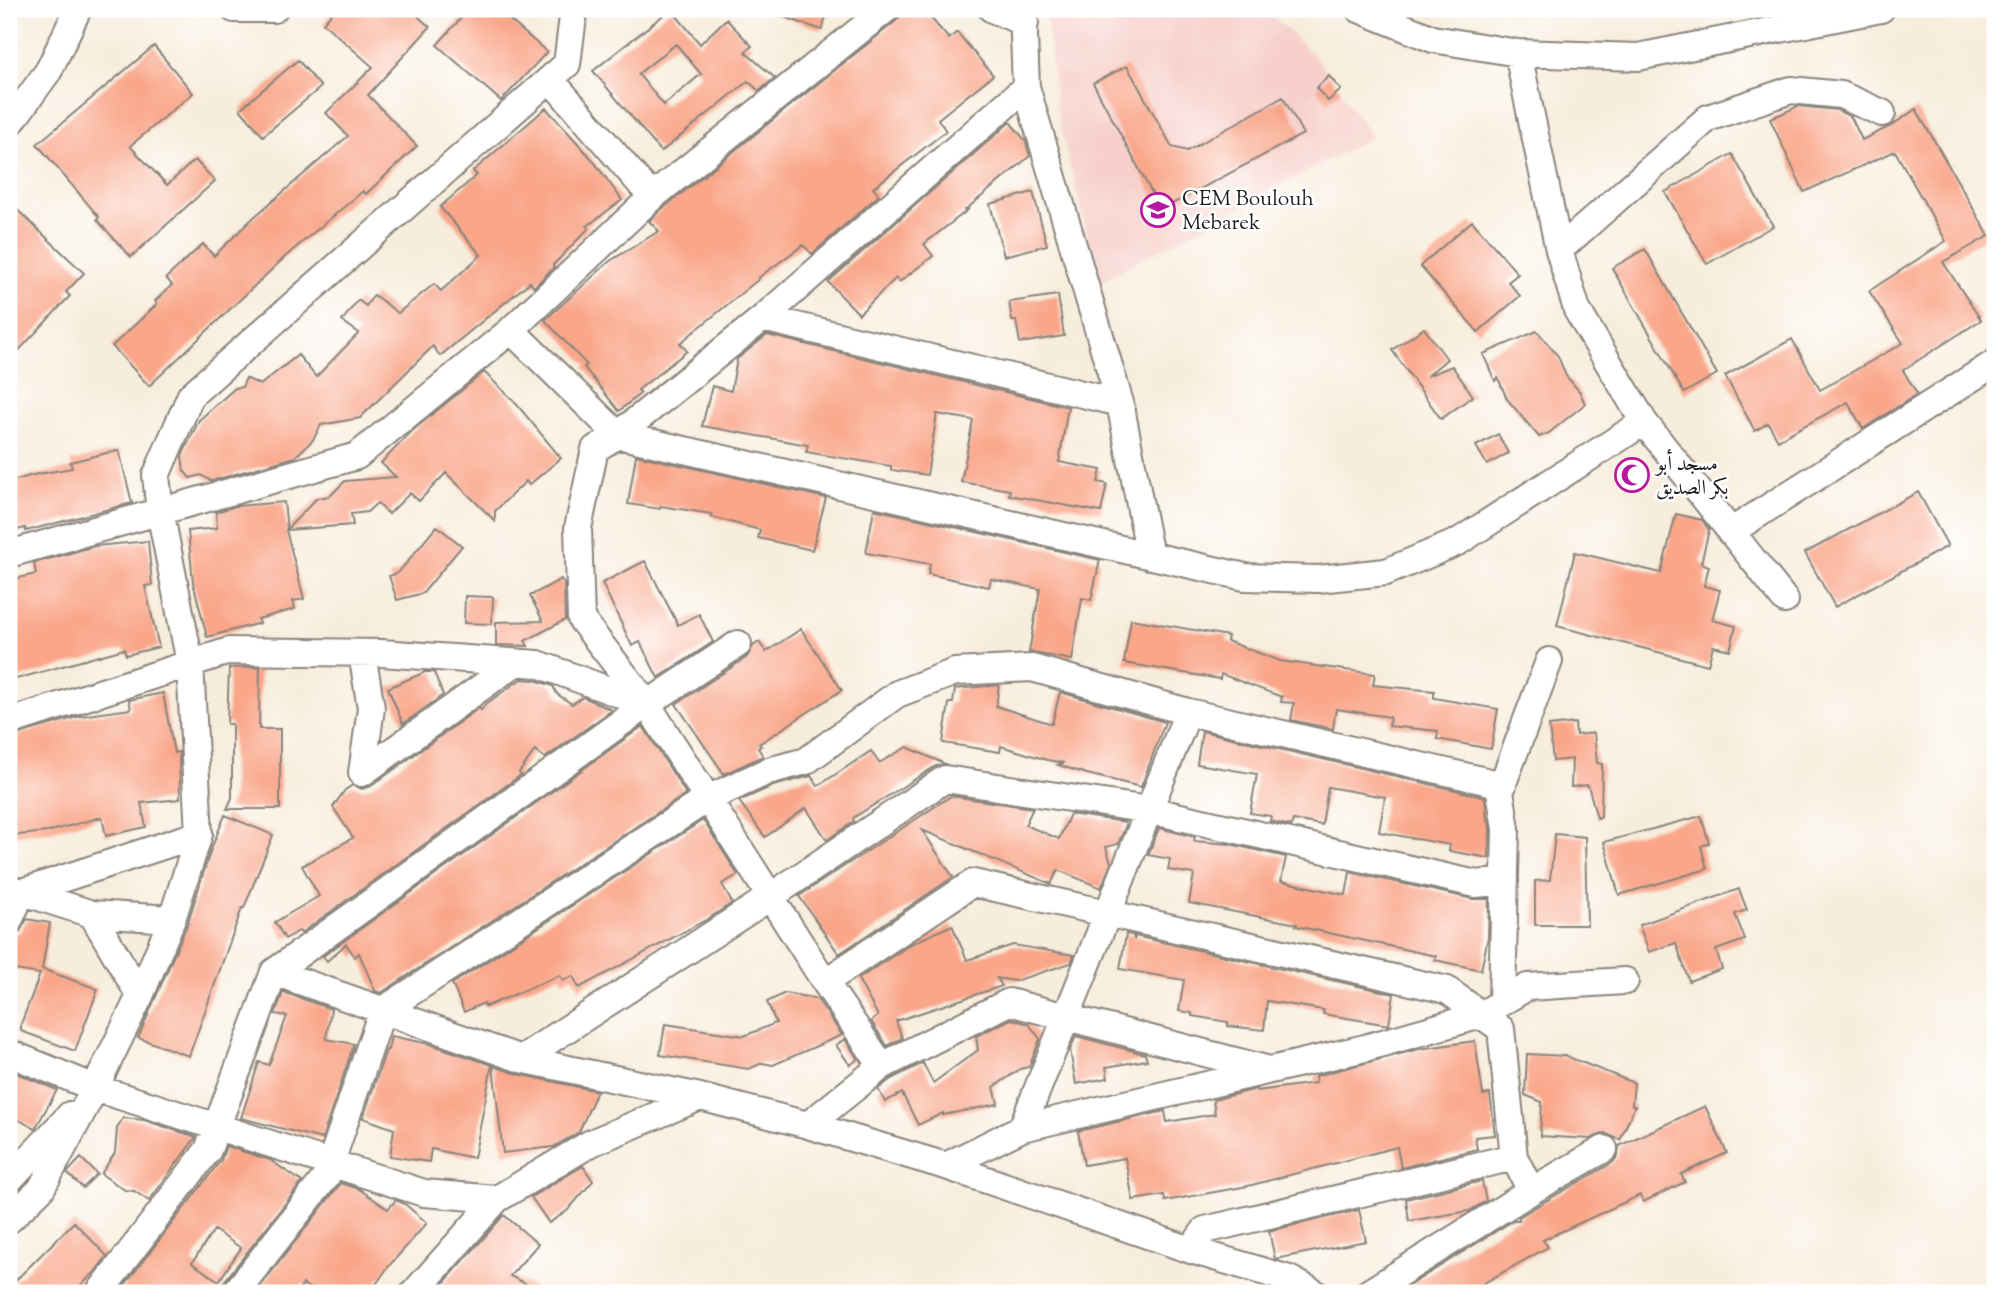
<svg xmlns="http://www.w3.org/2000/svg" width="2004" height="1302" font-family="'Sorts Mill Goudy',Amiri,serif">
<style>
.built{fill:#f7d0cb}
.building{fill:#f9a689;fill-rule:evenodd}
.lines{fill:none;stroke-linecap:round;stroke-linejoin:round}
.minor-casing{stroke:#8a847c;stroke-width:30}
.minor{stroke:#fff;stroke-width:26}
.labels{text-anchor:middle;stroke-width:5;stroke-linejoin:round;paint-order:stroke}
.poi-label{font-size:21px;fill:#1c1c1c;stroke:#fff;text-anchor:start}
</style>
<rect width="100%" height="100%" fill="#fff"/>
<filter id="ink" filterUnits="userSpaceOnUse"><feTurbulence type="fractalNoise" baseFrequency=".0143" numOctaves="2"/><feDisplacementMap in="SourceGraphic" scale="14" xChannelSelector="R" yChannelSelector="G"/><feConvolveMatrix kernelMatrix="1 2 1 2 8 2 1 2 1" color-interpolation-filters="sRGB"/></filter>
<filter id="wash" filterUnits="userSpaceOnUse"><feTurbulence type="fractalNoise" baseFrequency=".00686" numOctaves="4" result="noise"/><feDisplacementMap in="SourceGraphic" scale="28" xChannelSelector="R" yChannelSelector="G"/><feGaussianBlur stdDeviation="1.57" result="paint"/><feColorMatrix in="noise" values="0 0 0 0 0 0 0 0 0 0 0 0 0 0 0 0 0 1.4 0 .05"/><feComposite in="paint" operator="in"/></filter>
<g filter="url(#wash)">
<rect width="100%" height="100%" fill="#f7eddc"/>
<!-- built -->
<path class="built" d="M 1045,9 L 1266,9 L 1320,62 L 1372,137 L 1099,282 L 1057,112 Z"/>
<g id="blocks">
<!-- building -->
<path class="building" d="M 335,9 L 410,9 L 430,27 L 368,95 L 417,146 L 366,194 L 363,191 L 286,256 L 149,386 L 112,346 L 157,304 L 155,301 L 172,285 L 166,278 L 203,244 L 214,256 L 253,218 L 348,136 L 326,113 L 373,67 L 323,23 Z
M 469,9 L 497,9 L 547,52 L 501,101 L 437,45 Z
M 671,9 L 700,44 L 726,19 L 752,46 L 745,52 L 775,78 L 759,91 L 748,81 L 661,152 L 593,71 ZM 676,44 L 701,74 L 664,105 L 638,74 Z
M 770,9 L 828,9 L 822,30 L 769,12 Z
M 906,9 L 923,9 L 949,39 L 957,32 L 993,75 L 938,119 L 946,131 L 873,188 L 879,195 L 812,254 L 803,245 L 758,278 L 759,279 L 680,343 L 687,351 L 638,390 L 641,393 L 619,411 L 584,367 L 587,365 L 545,320 L 610,261 L 659,231 L 649,221 L 662,209 L 896,21 Z
M 154,46 L 193,93 L 130,146 L 167,185 L 195,160 L 215,181 L 131,257 L 97,220 L 99,217 L 37,144 Z
M 298,60 L 321,87 L 263,136 L 240,109 Z
M 1127,66 L 1172,147 L 1187,151 L 1283,97 L 1303,134 L 1161,210 L 1093,83 Z
M 1329,76 L 1341,90 L 1328,101 L 1316,88 Z
M 1798,106 L 1837,110 L 1851,117 L 1862,140 L 1891,126 L 1916,109 L 1989,236 L 1943,262 L 1981,320 L 1903,370 L 1917,394 L 1863,429 L 1848,402 L 1778,440 L 1768,423 L 1755,431 L 1725,376 L 1792,339 L 1820,390 L 1903,343 L 1869,291 L 1946,241 L 1895,151 L 1804,192 L 1770,119 Z
M 546,108 L 592,159 L 622,200 L 587,226 L 589,228 L 553,265 L 554,267 L 534,287 L 530,282 L 440,356 L 433,346 L 360,418 L 321,425 L 313,440 L 295,457 L 211,481 L 201,475 L 190,478 L 184,471 L 182,456 L 199,420 L 235,388 L 242,387 L 246,378 L 260,385 L 298,355 L 316,377 L 359,333 L 342,321 L 358,300 L 366,306 L 374,295 L 398,313 L 434,284 L 441,291 L 481,255 L 440,207 L 477,175 L 473,171 Z
M 1010,122 L 1025,140 L 1030,156 L 964,211 L 969,209 L 924,244 L 933,256 L 899,282 L 896,278 L 859,314 L 828,282 Z
M 1732,154 L 1773,226 L 1707,264 L 1665,192 Z
M 1033,192 L 1047,245 L 1004,256 L 990,204 Z
M 9,202 L 84,273 L 66,292 L 70,296 L 9,361 Z
M 1472,221 L 1518,274 L 1508,282 L 1520,296 L 1478,332 L 1420,266 Z
M 1645,249 L 1717,374 L 1684,393 L 1612,268 Z
M 1058,295 L 1064,336 L 1020,343 L 1016,321 L 1012,321 L 1009,302 Z
M 1424,328 L 1447,359 L 1427,376 L 1452,366 L 1473,396 L 1441,419 L 1392,350 Z
M 1537,331 L 1558,356 L 1566,376 L 1580,392 L 1585,404 L 1549,433 L 1539,437 L 1507,399 L 1498,378 L 1495,381 L 1483,354 Z
M 767,335 L 1068,407 L 1059,462 L 1101,470 L 1098,482 L 1107,484 L 1101,512 L 1009,495 L 1010,490 L 961,482 L 973,420 L 937,414 L 927,475 L 891,470 L 891,466 L 806,452 L 808,445 L 702,426 L 712,386 L 731,391 L 737,359 Z
M 484,372 L 514,401 L 561,458 L 529,485 L 526,481 L 495,511 L 495,521 L 446,473 L 419,501 L 410,493 L 389,514 L 377,503 L 367,512 L 351,514 L 353,525 L 286,530 L 304,599 L 293,601 L 295,609 L 258,619 L 260,623 L 207,637 L 193,582 L 188,531 L 217,528 L 216,512 L 236,506 L 284,502 L 287,529 L 317,498 L 330,496 L 345,481 L 396,477 L 381,463 L 412,431 Z
M 1498,434 L 1508,453 L 1487,465 L 1476,446 Z
M 119,450 L 132,503 L 26,531 L 25,528 L 9,532 L 9,482 L 33,475 L 72,468 L 70,462 Z
M 636,455 L 826,498 L 812,550 L 758,538 L 760,530 L 711,517 L 712,514 L 661,506 L 660,509 L 628,504 Z
M 1918,492 L 1948,546 L 1835,607 L 1805,553 Z
M 874,509 L 1100,560 L 1091,600 L 1082,598 L 1072,660 L 1029,652 L 1040,589 L 991,579 L 989,587 L 928,574 L 930,564 L 866,553 Z
M 1676,514 L 1702,520 L 1709,530 L 1701,563 L 1709,566 L 1704,586 L 1720,590 L 1712,620 L 1736,626 L 1730,650 L 1713,646 L 1708,665 L 1557,626 L 1575,552 L 1661,573 Z
M 437,526 L 462,546 L 423,593 L 397,600 L 389,576 L 398,573 Z
M 148,541 L 152,585 L 145,586 L 159,647 L 126,655 L 124,649 L 9,681 L 9,580 L 36,574 L 34,563 L 95,546 Z
M 645,561 L 678,625 L 699,614 L 713,642 L 658,678 L 640,642 L 632,646 L 602,583 Z
M 561,579 L 564,584 L 565,620 L 525,641 L 528,646 L 496,645 L 496,622 L 543,621 L 530,596 Z
M 465,596 L 493,597 L 492,624 L 464,623 Z
M 1131,619 L 1228,636 L 1227,641 L 1280,661 L 1375,674 L 1373,685 L 1434,691 L 1434,698 L 1498,709 L 1491,749 L 1437,739 L 1438,731 L 1389,726 L 1390,717 L 1336,709 L 1333,729 L 1291,720 L 1294,703 L 1281,702 L 1282,697 L 1221,674 L 1220,679 L 1124,663 Z
M 801,629 L 842,690 L 759,744 L 761,746 L 758,748 L 763,756 L 724,774 L 676,704 L 747,657 L 753,646 L 759,642 L 766,652 Z
M 260,667 L 259,729 L 280,729 L 280,809 L 227,809 L 232,798 L 232,724 L 227,724 L 229,668 Z
M 425,672 L 434,672 L 443,695 L 403,724 L 388,688 Z
M 521,679 L 535,680 L 553,686 L 557,694 L 572,704 L 583,697 L 612,710 L 545,758 L 535,750 L 519,773 L 521,775 L 301,933 L 299,931 L 285,939 L 275,922 L 319,896 L 302,866 L 353,838 L 333,807 L 345,790 L 353,785 L 362,789 L 371,786 L 479,708 L 481,710 L 486,704 Z
M 999,685 L 996,706 L 1052,724 L 1060,692 L 1165,722 L 1141,787 L 1087,774 L 1058,765 L 1064,763 L 1047,760 L 1001,746 L 1000,752 L 943,743 L 949,703 L 953,703 L 955,689 Z
M 163,693 L 174,753 L 179,752 L 180,799 L 141,803 L 146,827 L 106,836 L 102,817 L 47,832 L 9,836 L 9,737 L 80,716 L 131,709 L 129,700 Z
M 1575,723 L 1576,735 L 1594,733 L 1597,763 L 1602,764 L 1601,817 L 1597,818 L 1588,785 L 1571,787 L 1572,759 L 1553,761 L 1549,726 Z
M 643,726 L 686,794 L 381,993 L 375,991 L 359,953 L 355,957 L 346,944 L 327,961 L 323,956 Z
M 1202,731 L 1485,797 L 1487,820 L 1489,820 L 1490,830 L 1489,858 L 1449,851 L 1450,845 L 1379,832 L 1385,797 L 1328,787 L 1322,825 L 1293,820 L 1291,826 L 1270,821 L 1271,816 L 1250,813 L 1257,774 L 1197,764 Z
M 907,747 L 945,764 L 936,766 L 853,818 L 854,821 L 827,840 L 806,808 L 765,837 L 739,801 L 773,786 L 811,776 L 818,786 L 871,751 L 879,763 Z
M 951,796 L 1033,808 L 1025,825 L 1059,839 L 1070,814 L 1125,822 L 1126,825 L 1118,844 L 1106,847 L 1111,863 L 1101,888 L 1058,870 L 1051,884 L 922,830 L 953,877 L 839,954 L 799,896 Z
M 225,815 L 273,835 L 244,908 L 242,908 L 189,1056 L 138,1038 L 187,925 L 211,849 Z
M 1701,816 L 1709,843 L 1701,846 L 1707,869 L 1619,895 L 1604,842 Z
M 703,820 L 738,875 L 722,884 L 732,903 L 706,920 L 579,988 L 573,976 L 563,981 L 560,975 L 485,1007 L 484,1003 L 464,1012 L 452,984 Z
M 1159,828 L 1195,837 L 1194,841 L 1230,844 L 1286,857 L 1281,881 L 1346,895 L 1350,872 L 1473,899 L 1489,899 L 1488,937 L 1481,970 L 1435,960 L 1436,956 L 1296,926 L 1297,924 L 1189,903 L 1194,874 L 1168,870 L 1170,859 L 1148,855 Z
M 1555,834 L 1585,837 L 1587,925 L 1535,925 L 1535,881 L 1550,880 Z
M 1739,889 L 1747,910 L 1735,914 L 1745,940 L 1716,950 L 1722,969 L 1689,981 L 1676,943 L 1649,952 L 1639,925 Z
M 27,919 L 50,923 L 42,969 L 98,989 L 75,1051 L 21,1031 L 21,1024 L 40,974 L 9,969 L 9,936 L 19,933 Z
M 952,925 L 967,960 L 1013,945 L 1074,955 L 1071,963 L 1015,981 L 997,978 L 1002,986 L 896,1021 L 902,1038 L 887,1046 L 871,1021 L 878,1016 L 858,979 L 911,944 Z
M 1126,934 L 1133,935 L 1134,940 L 1135,936 L 1394,994 L 1389,1025 L 1323,1014 L 1324,1010 L 1267,1001 L 1264,1030 L 1228,1026 L 1228,1022 L 1192,1016 L 1192,1013 L 1179,1011 L 1184,980 L 1120,969 Z
M 283,992 L 331,1009 L 326,1039 L 354,1044 L 322,1139 L 241,1118 L 259,1062 L 269,1065 L 287,1016 L 275,1014 Z
M 785,993 L 817,999 L 842,1035 L 773,1065 L 762,1063 L 749,1069 L 660,1055 L 665,1024 L 744,1036 L 776,1023 L 767,1002 Z
M 1011,1019 L 1029,1024 L 1040,1039 L 1029,1067 L 1020,1069 L 994,1087 L 998,1104 L 943,1115 L 943,1113 L 918,1125 L 902,1093 L 885,1102 L 878,1089 L 891,1079 L 923,1063 L 933,1083 L 978,1050 L 976,1036 Z
M 391,1036 L 430,1044 L 492,1065 L 474,1158 L 431,1149 L 429,1162 L 390,1156 L 394,1129 L 363,1118 L 386,1050 L 388,1050 Z
M 1076,1036 L 1145,1054 L 1147,1060 L 1106,1067 L 1108,1078 L 1076,1084 L 1070,1050 Z
M 845,1039 L 858,1059 L 850,1065 L 836,1045 Z
M 1475,1041 L 1483,1095 L 1490,1094 L 1495,1135 L 1475,1137 L 1477,1149 L 1401,1168 L 1397,1147 L 1248,1186 L 1165,1201 L 1164,1195 L 1133,1200 L 1125,1158 L 1084,1165 L 1078,1131 L 1165,1111 L 1167,1122 L 1215,1114 L 1213,1100 L 1256,1089 L 1257,1091 L 1316,1083 L 1315,1076 L 1419,1049 Z
M 1527,1054 L 1566,1056 L 1634,1083 L 1632,1105 L 1635,1106 L 1620,1140 L 1605,1133 L 1590,1139 L 1540,1136 L 1542,1102 L 1525,1095 Z
M 493,1066 L 518,1074 L 597,1091 L 579,1132 L 553,1147 L 503,1153 Z
M 9,1070 L 57,1090 L 35,1129 L 9,1114 Z
M 1705,1106 L 1727,1153 L 1681,1174 L 1685,1182 L 1643,1202 L 1640,1195 L 1543,1240 L 1548,1247 L 1466,1293 L 1397,1293 L 1514,1220 L 1519,1220 L 1519,1217 L 1539,1205 L 1612,1163 L 1618,1156 L 1619,1146 Z
M 123,1118 L 144,1120 L 196,1137 L 149,1201 L 134,1191 L 125,1190 L 101,1174 L 115,1153 L 117,1128 Z
M 226,1146 L 270,1160 L 302,1182 L 223,1283 L 220,1293 L 124,1293 L 120,1291 L 221,1160 ZM 214,1230 L 241,1248 L 219,1281 L 192,1263 Z
M 81,1158 L 97,1174 L 83,1188 L 67,1173 Z
M 583,1166 L 593,1181 L 567,1211 L 549,1223 L 531,1197 Z
M 1482,1181 L 1486,1201 L 1469,1211 L 1409,1221 L 1406,1199 Z
M 341,1183 L 359,1189 L 388,1209 L 396,1200 L 405,1204 L 427,1223 L 388,1267 L 370,1293 L 317,1293 L 303,1284 L 296,1293 L 255,1293 Z
M 1359,1210 L 1366,1241 L 1275,1259 L 1269,1231 Z
M 504,1215 L 538,1244 L 510,1276 L 544,1293 L 435,1293 Z
M 74,1222 L 107,1256 L 94,1273 L 72,1293 L 9,1293 L 9,1287 Z"/>
</g>
</g>
<g filter="url(#ink)">
<use href="#blocks" fill-opacity="0" stroke="#8a847c" stroke-width="2"/>
<g class="lines">
<!-- minor casing -->
<g class="minor-casing">
<path id="minor" d="M 234,9 L 274,9
M 992,9 L 1025,23
M 1023,9 L 1026,87 L 1120,403 L 1150,556
M 1359,9 L 1433,39 L 1518,53 L 1638,57 L 1881,9
M 1518,53 L 1559,250 L 1577,310 L 1644,422 L 1785,600
M 550,79 L 652,197
M 9,125 L 49,70 L 78,9
M 1559,250 L 1708,118 L 1791,90 L 1841,95 L 1882,113
M 763,318 L 1120,403
M 511,330 L 618,435 L 1245,577 L 1318,579 L 1386,572 L 1458,542 L 1644,422
M 1730,532 L 1995,363
M 9,554 L 357,456 L 511,330 L 652,197 L 886,9
M 362,653 L 371,708 L 362,773 L 515,663
M 9,722 L 229,651 L 381,653 L 538,664 L 646,704
M 20,891 L 92,914 L 140,996
M 92,914 L 172,919
M 9,921 L 22,892 L 199,834
M 274,972 L 521,1059 L 700,1097
M 825,982 L 973,883 L 1447,990 L 1501,1029 L 1514,1157 L 1531,1191
M 1502,1002 L 1506,829 L 1500,791 L 1549,661
M 9,1053 L 95,1088 L 424,1193 L 497,1199 L 591,1143 L 700,1097 L 808,1125 L 946,1166 L 1191,1250 L 1289,1279 L 1315,1293
M 521,1059 L 770,897 L 945,779 L 1149,810 L 1476,884 L 1505,881
M 882,1066 L 825,982 L 647,704 L 581,619 L 578,528 L 595,449 L 618,435 L 763,318 L 1026,87
M 808,1125 L 882,1066 L 1009,1002 L 1266,1069
M 1022,1128 L 1188,712
M 946,1166 L 1022,1128 L 1365,1048 L 1481,1015 L 1527,987 L 1625,981
M 9,1180 L 70,1115
M 9,1220 L 41,1189 L 95,1088 L 140,996 L 172,919 L 199,834 L 190,663 L 160,511 L 156,476 L 191,395 L 567,64 L 574,9
M 1191,1250 L 1205,1230 L 1514,1157
M 99,1293 L 208,1150 L 274,972 L 647,704 L 738,644
M 235,1293 L 326,1177 L 382,1011 L 707,799 L 768,771 L 806,761 L 897,694 L 955,672 L 1032,668 L 1188,712 L 1503,785
M 414,1293 L 497,1199
M 1368,1293 L 1531,1191 L 1604,1149"/>
</g>
<!-- minor -->
<use href="#minor" class="minor"/>
</g>
</g>
<!-- icons -->
<defs>
<g id="school-ring" transform="scale(1.75)"><circle r="9.5" fill="#fff" stroke="#b5179e" stroke-width="1.5"/><path d="M0-5L7-2L0 1L-7-2ZM-4 1L0 2.5L4 1V4Q0 6-4 4Z" fill="#b5179e"/></g>
<g id="mosque-ring" transform="scale(1.75)"><circle r="9.5" fill="#fff" stroke="#b5179e" stroke-width="1.5"/><path d="M3.5-4.9A6 6 0 1 0 3.5 4.9A5 5 0 1 1 3.5-4.9Z" fill="#b5179e"/></g>
</defs>
<g fill-rule="evenodd">
<use href="#school-ring" x="1158" y="210"/>
<use href="#mosque-ring" x="1632" y="475"/>
</g>
<g class="labels">
<!-- poi labels -->
<g class="poi-label">
<text x="1182" y="205">CEM Boulouh<tspan x="1182" dy="24">Mebarek</tspan></text>
<text x="1656" y="470">مسجد أبو<tspan x="1656" dy="24">بكر الصديق</tspan></text>
</g>
</g>
<!-- margin -->
<rect width="2004" height="1302" fill="none" stroke="#fff" stroke-width="35"/>
</svg>
